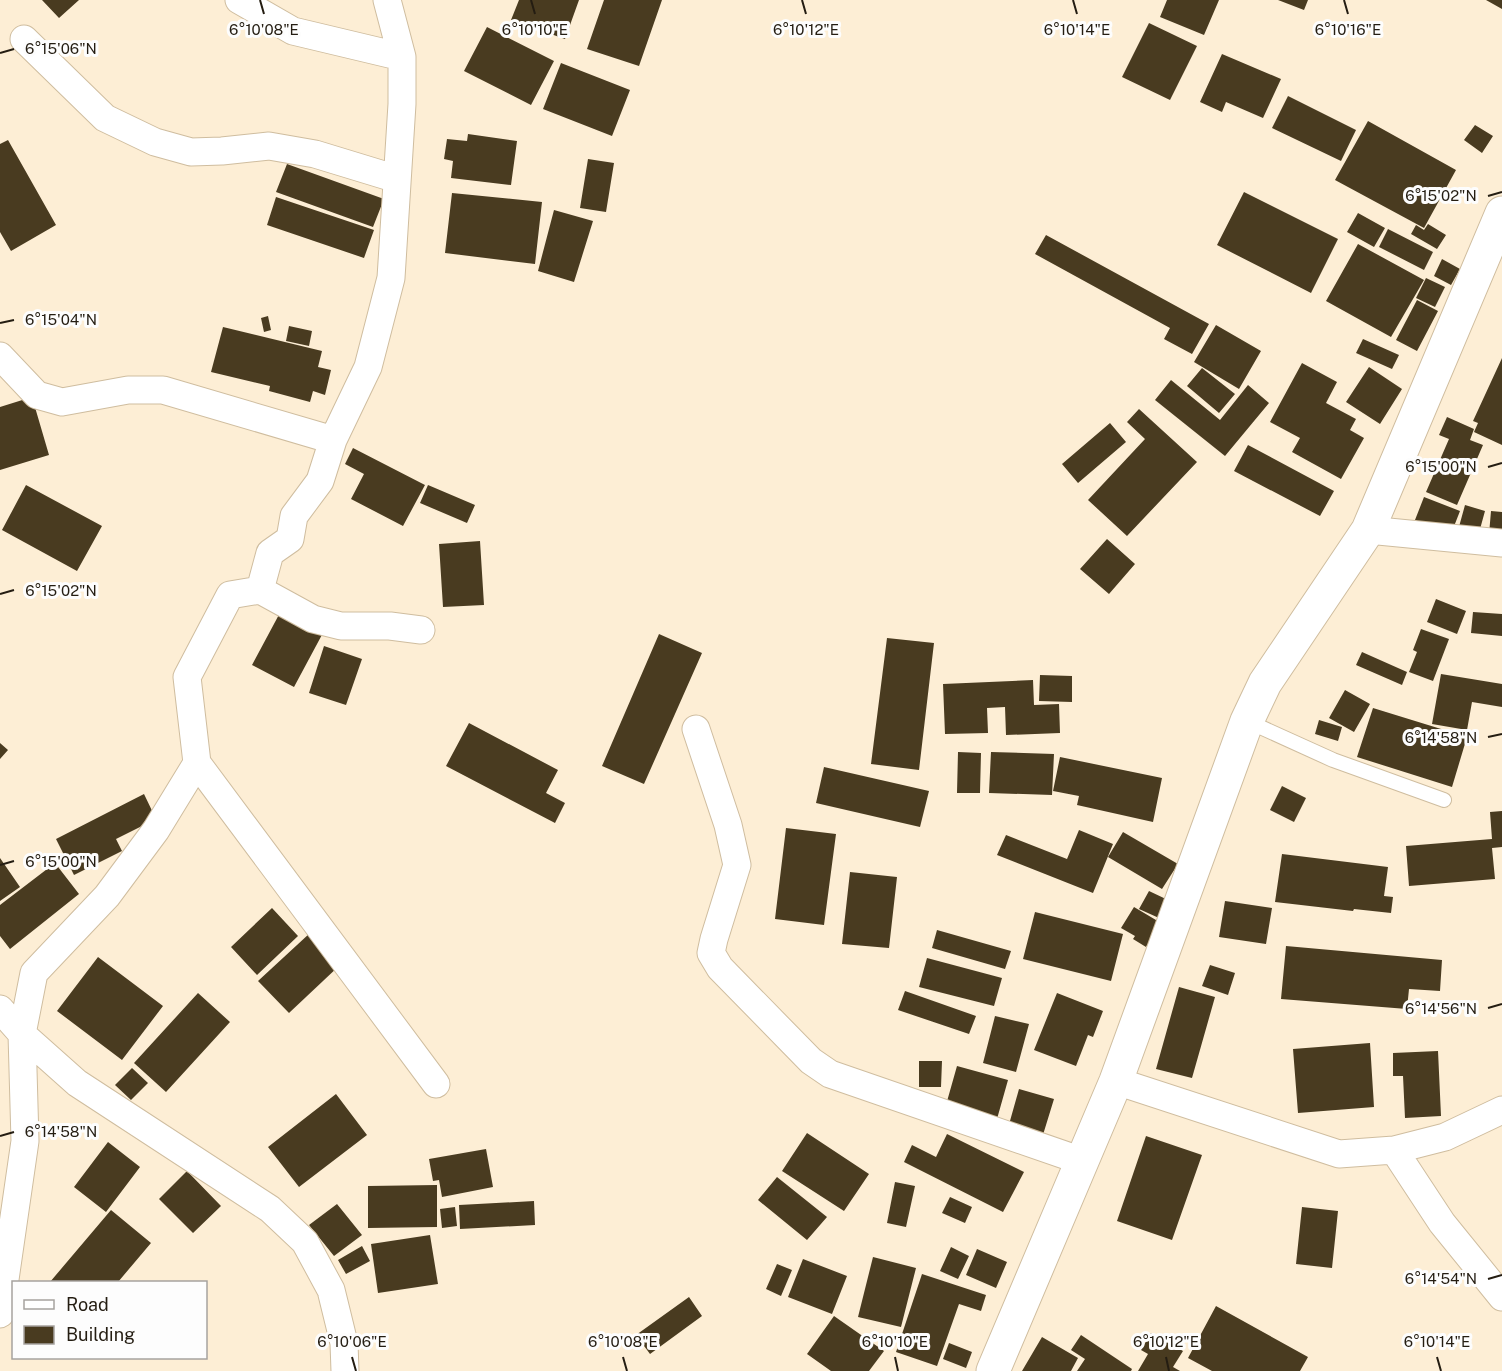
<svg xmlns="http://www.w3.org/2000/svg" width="1502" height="1371" font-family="'Public Sans',sans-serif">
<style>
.building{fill:#493b20}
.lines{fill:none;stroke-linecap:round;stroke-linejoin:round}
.service-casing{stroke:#cfbd9f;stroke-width:16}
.minor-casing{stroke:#cfbd9f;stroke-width:29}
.tertiary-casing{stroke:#cfbd9f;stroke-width:35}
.service{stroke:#fff;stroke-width:14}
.minor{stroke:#fff;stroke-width:27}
.tertiary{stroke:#fff;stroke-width:33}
.ticks{fill:none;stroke:#241d12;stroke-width:2}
.ticks-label{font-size:15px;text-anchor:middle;fill:#241d12;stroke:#fdfdfd;stroke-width:6;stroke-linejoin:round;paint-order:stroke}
</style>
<rect width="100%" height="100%" fill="#fdeed5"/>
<!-- building -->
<path class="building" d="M 42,0 L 79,0 L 59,18 Z
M 519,0 L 579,0 L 565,39 L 511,20 Z
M 604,0 L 662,0 L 639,66 L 587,49 Z
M 1167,0 L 1219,0 L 1204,35 L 1160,17 Z
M 1278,0 L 1308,0 L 1304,10 Z
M 1486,0 L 1502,0 L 1502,9 Z
M 1149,23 L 1197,46 L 1170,100 L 1122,77 Z
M 487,27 L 554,61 L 531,105 L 464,71 Z
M 1222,54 L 1281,79 L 1263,118 L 1226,102 L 1222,112 L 1200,102 Z
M 561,63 L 630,90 L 612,136 L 543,109 Z
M 1288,96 L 1356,130 L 1341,161 L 1272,128 Z
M 1368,121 L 1456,170 L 1424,228 L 1335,180 Z
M 1475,125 L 1493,136 L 1482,153 L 1464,140 Z
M 468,134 L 517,141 L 511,185 L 451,178 L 453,161 L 444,159 L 447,139 L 467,141 Z
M 8,140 L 56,225 L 11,251 L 0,232 L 0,144 Z
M 588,159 L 614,163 L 606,212 L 580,208 Z
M 287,164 L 384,199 L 373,227 L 276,192 Z
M 1244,192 L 1338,239 L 1311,293 L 1217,245 Z
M 452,193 L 542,202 L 535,264 L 445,253 Z
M 276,197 L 374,230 L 364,258 L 267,225 Z
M 554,210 L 593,221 L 574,282 L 538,271 Z
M 1358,213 L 1385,228 L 1374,247 L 1347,232 Z
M 1428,224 L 1446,235 L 1437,249 L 1411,234 L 1416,225 L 1424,230 Z
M 1388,229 L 1433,252 L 1424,270 L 1379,247 Z
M 1046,235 L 1209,324 L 1192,354 L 1164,339 L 1170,328 L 1035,254 Z
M 1358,244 L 1424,280 L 1391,337 L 1326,301 Z
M 1442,259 L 1460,269 L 1451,285 L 1434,276 Z
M 1426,278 L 1445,287 L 1435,307 L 1416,298 Z
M 1417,300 L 1438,311 L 1417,351 L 1396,340 Z
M 268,316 L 271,330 L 264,332 L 261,318 Z
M 1216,325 L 1261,351 L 1239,389 L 1194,362 Z
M 289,326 L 312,331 L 309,346 L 286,341 Z
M 223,327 L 322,351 L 318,367 L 331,370 L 325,395 L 313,391 L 310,402 L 269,391 L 270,386 L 211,372 Z
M 1363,339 L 1399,355 L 1392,369 L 1356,353 Z
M 1502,358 L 1502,445 L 1474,432 L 1478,423 L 1473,421 Z
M 1302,363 L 1337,382 L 1326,403 L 1356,419 L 1350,430 L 1364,438 L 1341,479 L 1292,452 L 1300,438 L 1270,422 Z
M 1369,367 L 1402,389 L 1380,424 L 1346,402 Z
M 1202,368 L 1235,394 L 1219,413 L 1187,386 Z
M 1171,380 L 1220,420 L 1248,385 L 1269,403 L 1225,456 L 1155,400 Z
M 32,397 L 49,455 L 0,470 L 0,407 Z
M 1139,409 L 1197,462 L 1127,536 L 1088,500 L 1145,439 L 1127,422 Z
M 1447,417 L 1474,429 L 1470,440 L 1483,445 L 1457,505 L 1426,492 L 1449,439 L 1439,435 Z
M 1110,423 L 1126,442 L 1078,483 L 1062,464 Z
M 1248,445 L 1334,491 L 1320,516 L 1234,471 Z
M 353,448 L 425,485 L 403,526 L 351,499 L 364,474 L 345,464 Z
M 26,485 L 102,526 L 77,571 L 2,530 Z
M 428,485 L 475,505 L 467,523 L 420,503 Z
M 1424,497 L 1460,511 L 1451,534 L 1415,520 Z
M 1465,505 L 1485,511 L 1477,540 L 1457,534 Z
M 1491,511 L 1502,512 L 1502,547 L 1488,546 Z
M 1107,539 L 1135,564 L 1109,594 L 1080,569 Z
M 480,541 L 484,605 L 443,607 L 439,544 Z
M 1436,599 L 1466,611 L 1457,634 L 1427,622 Z
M 282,609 L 324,631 L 294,687 L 252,665 Z
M 1473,612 L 1502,614 L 1502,636 L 1471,633 Z
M 1421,629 L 1449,639 L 1433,681 L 1409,672 L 1417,652 L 1413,650 Z
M 659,634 L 702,653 L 644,784 L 602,766 Z
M 887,638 L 934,643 L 919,770 L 871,764 Z
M 324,646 L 362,659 L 346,705 L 309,693 Z
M 1362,652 L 1407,672 L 1402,685 L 1356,665 Z
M 1441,674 L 1502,684 L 1502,707 L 1472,702 L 1467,730 L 1432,724 Z
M 1040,675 L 1072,676 L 1072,702 L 1039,701 Z
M 1033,680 L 1034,705 L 1059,704 L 1060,733 L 1006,735 L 1005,707 L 987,708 L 988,733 L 945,734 L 943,684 Z
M 1345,690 L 1370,704 L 1354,732 L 1329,718 Z
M 1373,708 L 1467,737 L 1452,787 L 1357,757 Z
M 1319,720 L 1342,727 L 1338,741 L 1315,734 Z
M 469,723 L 558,770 L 546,793 L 565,803 L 555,823 L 446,766 Z
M 0,743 L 8,750 L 0,759 Z
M 958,752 L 981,753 L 980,793 L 957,793 Z
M 991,752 L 1054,754 L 1052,795 L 989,793 Z
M 1060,757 L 1162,778 L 1153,822 L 1077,805 L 1079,796 L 1053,791 Z
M 824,767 L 929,791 L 920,827 L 816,803 Z
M 1282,786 L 1306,798 L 1294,822 L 1270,810 Z
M 144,794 L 156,819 L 116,839 L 122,851 L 74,875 L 56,839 Z
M 1502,811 L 1502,847 L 1492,848 L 1495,879 L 1409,886 L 1406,846 L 1492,839 L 1490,812 Z
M 786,828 L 836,834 L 824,925 L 775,919 Z
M 1079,830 L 1113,844 L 1093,893 L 997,855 L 1006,835 L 1067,859 Z
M 1123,832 L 1178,864 L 1162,889 L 1108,857 Z
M 1282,854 L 1388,867 L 1384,896 L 1393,897 L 1391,913 L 1354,909 L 1353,911 L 1275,902 Z
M 0,858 L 20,887 L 0,901 Z
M 55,863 L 79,894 L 10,949 L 0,936 L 0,905 Z
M 850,872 L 897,877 L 889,948 L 842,944 Z
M 1149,891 L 1168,900 L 1159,918 L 1139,909 Z
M 1225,901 L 1272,908 L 1266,944 L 1219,937 Z
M 1134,907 L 1161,923 L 1146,947 L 1133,939 L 1135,936 L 1121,928 Z
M 272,908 L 298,936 L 257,975 L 231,947 Z
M 1035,912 L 1123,934 L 1111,981 L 1023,959 Z
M 937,930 L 1011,951 L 1005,969 L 932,948 Z
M 310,933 L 340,965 L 289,1013 L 258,981 Z
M 1286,946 L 1442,960 L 1440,991 L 1409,989 L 1407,1009 L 1281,999 Z
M 98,957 L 163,1006 L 122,1060 L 57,1011 Z
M 927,958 L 1002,978 L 994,1006 L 919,987 Z
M 1210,965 L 1235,973 L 1228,995 L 1202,986 Z
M 1179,987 L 1215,997 L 1192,1078 L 1156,1069 Z
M 905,991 L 976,1016 L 969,1034 L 898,1010 Z
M 198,993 L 230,1022 L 166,1092 L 134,1063 Z
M 1057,993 L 1103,1011 L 1093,1037 L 1088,1035 L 1076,1066 L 1034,1050 Z
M 995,1016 L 1029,1024 L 1016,1072 L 983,1063 Z
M 1370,1043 L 1374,1107 L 1298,1113 L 1293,1049 Z
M 1438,1051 L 1441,1116 L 1405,1118 L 1403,1076 L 1393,1076 L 1393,1053 Z
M 919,1061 L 942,1061 L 941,1087 L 919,1087 Z
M 957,1066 L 1008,1080 L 995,1126 L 944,1112 Z
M 132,1068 L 148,1083 L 131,1100 L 115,1085 Z
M 1019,1089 L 1054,1099 L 1042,1138 L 1008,1128 Z
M 336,1094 L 367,1135 L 299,1187 L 268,1147 Z
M 807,1133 L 869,1174 L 844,1211 L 782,1171 Z
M 947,1134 L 1024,1172 L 1003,1212 L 904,1162 L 912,1145 L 936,1157 Z
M 1146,1136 L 1202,1155 L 1172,1240 L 1117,1221 Z
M 108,1142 L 140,1167 L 106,1212 L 74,1187 Z
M 486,1149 L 493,1187 L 442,1197 L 439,1180 L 433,1181 L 429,1159 Z
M 187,1171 L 221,1206 L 193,1233 L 159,1199 Z
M 777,1177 L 827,1217 L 807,1240 L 758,1200 Z
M 895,1182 L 915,1186 L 906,1227 L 887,1223 Z
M 437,1185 L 437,1227 L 368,1228 L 368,1186 Z
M 950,1197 L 972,1207 L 965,1223 L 942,1213 Z
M 534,1201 L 535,1225 L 460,1229 L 459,1205 Z
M 337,1204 L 362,1235 L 334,1256 L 309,1225 Z
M 455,1207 L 457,1226 L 442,1228 L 440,1209 Z
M 1302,1207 L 1338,1211 L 1332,1268 L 1296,1264 Z
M 111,1210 L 151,1243 L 118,1282 L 50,1282 Z
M 430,1235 L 438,1284 L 378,1293 L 371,1244 Z
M 362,1246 L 370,1261 L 346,1274 L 338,1260 Z
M 951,1247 L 969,1256 L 958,1279 L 940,1271 Z
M 977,1249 L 1007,1262 L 996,1288 L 966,1275 Z
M 873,1257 L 916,1268 L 901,1327 L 858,1317 Z
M 803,1259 L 847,1276 L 832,1314 L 788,1297 Z
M 777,1264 L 792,1270 L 781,1296 L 766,1289 Z
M 922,1274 L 986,1295 L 981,1311 L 959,1304 L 937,1366 L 896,1352 Z
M 689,1297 L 702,1316 L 650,1354 L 636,1335 Z
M 1216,1306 L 1308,1357 L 1300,1371 L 1212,1371 L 1188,1358 Z
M 834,1316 L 884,1351 L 869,1371 L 831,1371 L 807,1354 Z
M 1151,1333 L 1183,1351 L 1173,1367 L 1180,1371 L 1138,1371 L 1148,1354 L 1141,1350 Z
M 1081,1335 L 1132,1369 L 1131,1371 L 1077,1371 L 1085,1359 L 1071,1350 Z
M 1042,1337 L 1078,1358 L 1071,1371 L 1022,1371 Z
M 949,1343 L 972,1352 L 966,1368 L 943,1359 Z"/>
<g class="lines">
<!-- service casing -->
<g class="service-casing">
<path id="service" d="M 1247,721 L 1333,760 L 1444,800"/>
</g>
<!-- minor casing -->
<g class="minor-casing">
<path id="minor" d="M 239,0 L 293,31 L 402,57
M 24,39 L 105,118 L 155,142 L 191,152 L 222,151 L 269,146 L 315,154 L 397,179
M 0,356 L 37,395 L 62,402 L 128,390 L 163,390 L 333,440
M 1368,530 L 1502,543
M 260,590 L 313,619 L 341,626 L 390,626 L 421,630
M 696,729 L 728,825 L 737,865 L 714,939 L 711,953 L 720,968 L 811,1061 L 830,1074 L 1082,1161
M 197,763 L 436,1084
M 0,1009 L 22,1034 L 77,1083 L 270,1209 L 305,1242 L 331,1290 L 344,1343 L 345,1371
M 1116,1081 L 1339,1154 L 1394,1150 L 1445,1137 L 1502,1110
M 1394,1150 L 1442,1223 L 1502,1297
M 0,1314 L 25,1141 L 22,1034 L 34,973 L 107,896 L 156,830 L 197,763 L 187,677 L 230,595 L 260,590 L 270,553 L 290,539 L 294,516 L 320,481 L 333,440 L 368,367 L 391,278 L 402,104 L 402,57 L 387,0"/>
</g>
<!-- tertiary casing -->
<g class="tertiary-casing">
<path id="tertiary" d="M 993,1371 L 1116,1081 L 1247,721 L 1265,683 L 1368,530 L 1502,213"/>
</g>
<!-- service -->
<use href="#service" class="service"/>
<!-- minor -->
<use href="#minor" class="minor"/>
<!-- tertiary -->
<use href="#tertiary" class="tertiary"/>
</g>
<!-- ticks -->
<path class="ticks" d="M 260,0 L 264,14M 531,0 L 535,14M 802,0 L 806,14M 1073,0 L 1077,14M 1344,0 L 1348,14M 0,53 L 14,49M 1488,196 L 1502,192M 0,323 L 14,320M 1488,467 L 1502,463M 0,594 L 14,590M 1488,737 L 1502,734M 0,865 L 14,861M 1488,1008 L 1502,1004M 0,1136 L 14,1132M 1488,1279 L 1502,1275M 352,1357 L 356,1371M 623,1357 L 627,1371M 895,1357 L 898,1371M 1166,1357 L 1169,1371M 1437,1357 L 1441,1371"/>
<g class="ticks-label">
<text x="264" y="35">6°10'08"E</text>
<text x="535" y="35">6°10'10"E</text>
<text x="806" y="35">6°10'12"E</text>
<text x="1077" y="35">6°10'14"E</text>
<text x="1348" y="35">6°10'16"E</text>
<text x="61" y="54">6°15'06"N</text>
<text x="1441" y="201">6°15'02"N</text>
<text x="61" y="325">6°15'04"N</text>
<text x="1441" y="472">6°15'00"N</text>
<text x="61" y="596">6°15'02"N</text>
<text x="1441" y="743">6°14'58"N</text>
<text x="61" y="867">6°15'00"N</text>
<text x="1441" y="1014">6°14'56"N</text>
<text x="61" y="1137">6°14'58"N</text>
<text x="1441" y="1284">6°14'54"N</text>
<text x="352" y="1347">6°10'06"E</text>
<text x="623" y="1347">6°10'08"E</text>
<text x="895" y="1347">6°10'10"E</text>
<text x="1166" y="1347">6°10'12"E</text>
<text x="1437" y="1347">6°10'14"E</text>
</g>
<!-- legend -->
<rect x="12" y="1281" width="195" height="78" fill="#fdfdfd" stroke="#a6a39f" stroke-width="1.5"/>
<rect x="24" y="1300" width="30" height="9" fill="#ffffff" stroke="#a6a39f" stroke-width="1.5"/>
<text x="66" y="1311" font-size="18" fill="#241d12">Road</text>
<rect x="24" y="1326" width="30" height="18" fill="#493b20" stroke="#a6a39f" stroke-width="1.5"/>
<text x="66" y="1341" font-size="18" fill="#241d12">Building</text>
</svg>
